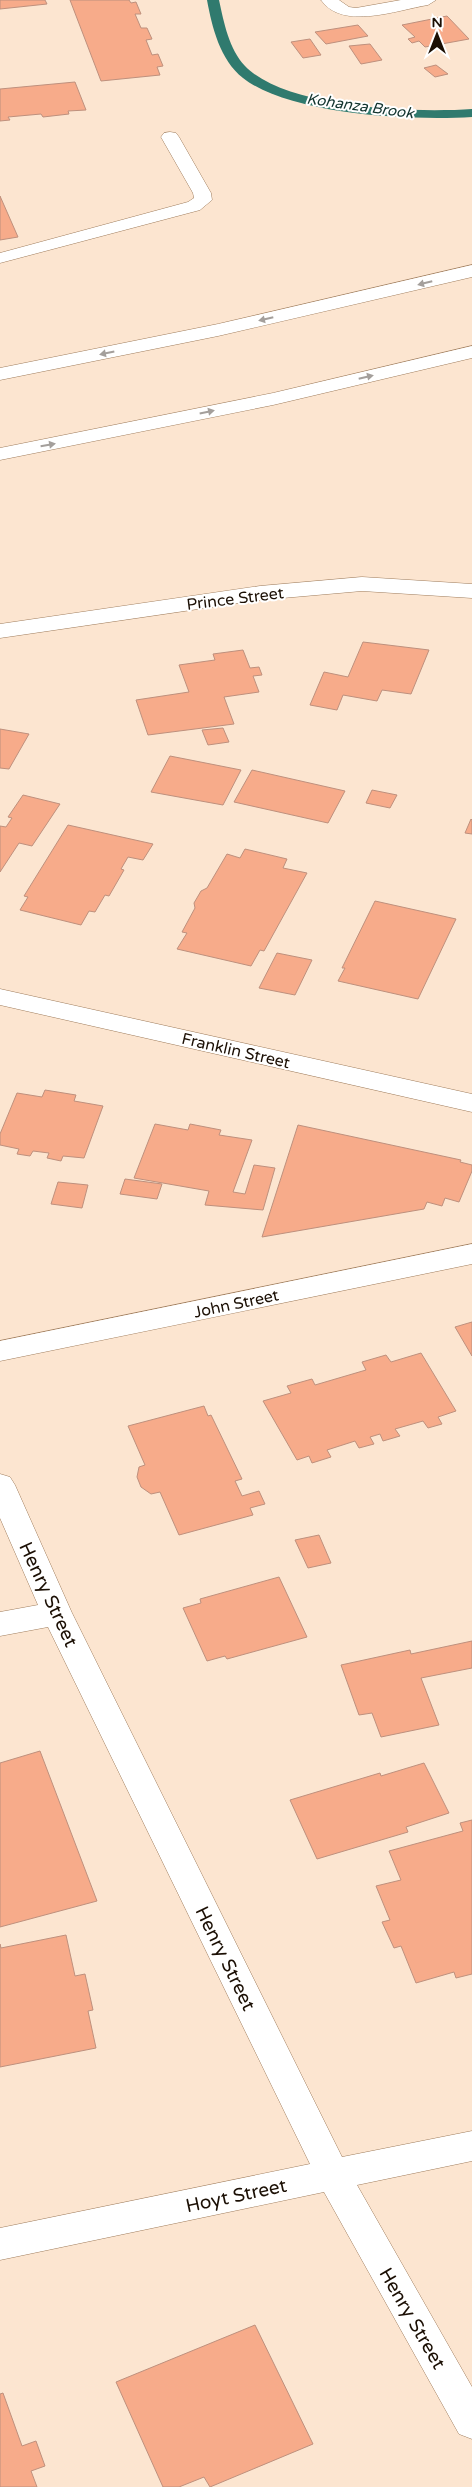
<svg xmlns="http://www.w3.org/2000/svg" width="472" height="2487" font-family="'Varela Round',sans-serif">
<style>
.lines{fill:none;stroke-linecap:round;stroke-linejoin:round}
.stream{fill:#307a6e;fill-rule:evenodd}
.building{fill:#f7ab8a;stroke:#be907d}
.lane-casing{stroke:#9f7d5d;stroke-width:1}
.street-casing{stroke:#9f7d5d;stroke-width:1}
.secondary-casing{stroke:#9f7d5d;stroke-width:1}
.highway-casing{stroke:#9f7d5d;stroke-width:1}
.lane{fill:#fff;fill-rule:evenodd}
.street{fill:#fff;fill-rule:evenodd}
.secondary{fill:#fff;fill-rule:evenodd}
.highway{fill:#fff;fill-rule:evenodd}
.oneway{fill:#a49f9b}
.labels{text-anchor:middle;stroke-width:4;stroke-linejoin:round;paint-order:stroke}
.far-water-label{font-size:15px;font-style:italic;fill:#11332e;stroke:#fff}
.street-label{font-size:16px;fill:#1b0f04;stroke:#fff}
.near-street-label{font-size:19px;fill:#1b0f04;stroke:#fff}
</style>
<rect width="100%" height="100%" fill="#fce5d0"/>
<g class="lines">
<!-- stream -->
<path class="stream" d="M 207,0 L 219,0 C 224,23 229,49 245,66 C 286,109 416,113 472,109 L 472,117 C 413,121 290,115 243,78 C 220,60 212,27 207,0 Z"/>
</g>
<!-- building -->
<path class="building" d="M 0,0 L 45,0 L 47,4 L 0,9 Z
M 70,0 L 129,0 L 131,3 L 136,2 L 141,14 L 135,14 L 141,28 L 147,28 L 152,39 L 146,40 L 152,55 L 158,54 L 163,66 L 157,67 L 160,75 L 101,81 Z
M 447,16 L 469,39 L 425,47 L 419,41 L 412,43 L 408,39 L 415,37 L 402,25 Z
M 358,25 L 368,36 L 326,44 L 315,32 Z
M 310,39 L 321,55 L 303,58 L 291,42 Z
M 370,44 L 382,60 L 361,64 L 349,46 Z
M 436,65 L 448,74 L 435,77 L 424,68 Z
M 75,82 L 86,110 L 68,111 L 69,114 L 43,117 L 41,114 L 8,117 L 10,120 L 0,121 L 0,89 Z
M 0,196 L 18,237 L 0,240 Z
M 363,642 L 429,650 L 411,694 L 382,690 L 377,701 L 343,695 L 337,710 L 310,705 L 324,672 L 348,677 Z
M 243,650 L 250,668 L 259,667 L 262,675 L 253,676 L 259,692 L 224,697 L 234,724 L 148,735 L 136,700 L 189,692 L 179,665 L 215,660 L 213,654 Z
M 223,728 L 229,742 L 208,745 L 202,730 Z
M 0,729 L 29,734 L 9,769 L 0,768 Z
M 170,756 L 241,770 L 223,805 L 151,792 Z
M 252,770 L 345,791 L 328,823 L 234,802 Z
M 372,790 L 397,795 L 390,808 L 366,803 Z
M 23,795 L 60,804 L 32,846 L 19,843 L 0,872 L 0,826 L 6,827 L 12,818 L 8,817 Z
M 471,819 L 472,820 L 472,834 L 465,833 Z
M 68,825 L 153,844 L 143,860 L 128,857 L 121,869 L 124,870 L 109,896 L 105,895 L 95,912 L 89,911 L 81,925 L 20,910 L 28,897 L 24,896 Z
M 245,849 L 287,859 L 283,868 L 307,873 L 264,951 L 260,950 L 251,966 L 177,949 L 187,933 L 182,932 L 195,908 L 194,903 L 201,891 L 207,888 L 227,854 L 240,858 Z
M 375,901 L 456,919 L 418,999 L 338,981 L 345,968 L 342,968 Z
M 277,953 L 312,960 L 295,995 L 259,988 Z
M 45,1090 L 76,1095 L 74,1101 L 103,1106 L 84,1158 L 63,1156 L 61,1161 L 47,1158 L 49,1153 L 33,1151 L 30,1156 L 17,1154 L 19,1149 L 0,1145 L 0,1134 L 17,1093 L 42,1097 Z
M 155,1124 L 188,1130 L 190,1124 L 221,1130 L 219,1135 L 252,1140 L 233,1192 L 245,1194 L 254,1165 L 275,1168 L 263,1210 L 205,1205 L 209,1191 L 134,1178 Z
M 298,1125 L 461,1160 L 460,1162 L 472,1165 L 472,1171 L 459,1202 L 445,1198 L 442,1206 L 427,1202 L 424,1209 L 262,1237 Z
M 125,1179 L 162,1184 L 157,1199 L 120,1194 Z
M 58,1182 L 88,1185 L 82,1208 L 51,1204 Z
M 472,1322 L 472,1356 L 455,1327 Z
M 421,1353 L 456,1411 L 438,1417 L 442,1424 L 428,1428 L 423,1421 L 395,1429 L 400,1436 L 383,1441 L 380,1434 L 370,1437 L 374,1444 L 359,1448 L 355,1441 L 327,1450 L 331,1457 L 312,1463 L 309,1456 L 297,1460 L 263,1401 L 291,1393 L 287,1386 L 312,1379 L 315,1385 L 366,1370 L 362,1362 L 386,1355 L 391,1362 Z
M 204,1406 L 208,1416 L 211,1415 L 242,1479 L 235,1481 L 242,1496 L 259,1491 L 265,1504 L 250,1508 L 253,1515 L 179,1535 L 160,1492 L 151,1494 L 141,1487 L 137,1477 L 139,1467 L 145,1465 L 128,1426 Z
M 319,1535 L 331,1563 L 308,1568 L 295,1540 Z
M 279,1577 L 307,1637 L 227,1659 L 225,1656 L 207,1661 L 183,1608 L 201,1603 L 200,1599 Z
M 472,1641 L 472,1668 L 421,1678 L 439,1725 L 381,1737 L 372,1713 L 359,1715 L 341,1665 L 410,1650 L 411,1654 Z
M 40,1751 L 97,1901 L 0,1927 L 0,1763 Z
M 424,1763 L 449,1813 L 406,1827 L 408,1832 L 317,1859 L 290,1800 L 380,1773 L 381,1776 Z
M 472,1820 L 472,1974 L 456,1978 L 454,1972 L 416,1983 L 401,1946 L 394,1948 L 382,1922 L 390,1920 L 376,1886 L 401,1880 L 389,1851 L 463,1831 L 460,1823 Z
M 66,1935 L 75,1976 L 85,1974 L 93,2010 L 88,2011 L 96,2048 L 0,2067 L 0,1944 L 1,1948 Z
M 255,2325 L 313,2444 L 210,2487 L 204,2477 L 179,2487 L 163,2487 L 116,2382 Z
M 3,2393 L 22,2446 L 36,2441 L 45,2466 L 31,2471 L 37,2487 L 0,2487 L 0,2394 Z"/>
<g class="lines">
<!-- lane casing -->
<g class="lane-casing">
<path id="lane" d="M 321,0 L 339,0 L 349,7 L 356,8 L 401,0 L 436,0 L 428,5 C 397,10 342,31 321,0 Z
M 170,132 L 176,133 L 179,137 L 211,193 L 212,200 L 200,210 L 0,263 L 0,253 L 188,202 L 194,198 L 193,193 L 161,137 L 164,133 Z"/>
</g>
<!-- street casing -->
<g class="street-casing">
<path id="street" d="M 362,577 L 472,584 L 472,598 L 362,591 L 260,600 L 0,638 L 0,624 L 260,586 Z
M 472,1244 L 472,1264 L 0,1361 L 0,1341 Z
M 0,1474 L 10,1477 L 15,1485 L 72,1613 L 342,2157 L 472,2131 L 472,2161 L 357,2185 L 472,2387 L 472,2439 L 459,2434 L 324,2192 L 0,2260 L 0,2228 L 310,2164 L 48,1627 L 0,1636 L 0,1612 L 38,1605 L 0,1518 Z"/>
</g>
<!-- secondary casing -->
<g class="secondary-casing">
<path id="secondary" d="M 0,989 L 472,1094 L 472,1112 L 0,1005 Z"/>
</g>
<!-- highway casing -->
<g class="highway-casing">
<path id="highway" d="M 472,265 L 472,277 L 218,336 L 0,380 L 0,368 L 218,324 Z
M 472,346 L 472,358 L 273,405 L 0,460 L 0,448 L 273,393 Z"/>
</g>
<!-- lane -->
<use href="#lane" class="lane"/>
<!-- street -->
<use href="#street" class="street"/>
<!-- secondary -->
<use href="#secondary" class="secondary"/>
<!-- highway -->
<use href="#highway" class="highway"/>
</g>
<!-- one-way arrows -->
<defs><path id="oneway-solid" d="M-6-.8H1V-3.2L6.5 0L1 3.2V.8H-6Z" transform="scale(1.25)"/></defs>
<g class="oneway">
<use href="#oneway-solid" transform="translate(425 283) rotate(166)"/>
<use href="#oneway-solid" transform="translate(266 319) rotate(167)"/>
<use href="#oneway-solid" transform="translate(107 353) rotate(168)"/>
<use href="#oneway-solid" transform="translate(366 377) rotate(-13)"/>
<use href="#oneway-solid" transform="translate(207 412) rotate(-12)"/>
<use href="#oneway-solid" transform="translate(48 445) rotate(-10)"/>
</g>
<g class="labels">
<!-- far-water labels -->
<g class="far-water-label">
<text transform="translate(360 106) rotate(8)" y="5">Kohanza Brook</text>
</g>
<!-- street labels -->
<g class="street-label">
<text transform="translate(235 598) rotate(-7)" y="6">Prince Street</text>
<text transform="translate(236 1050) rotate(13)" y="6">Franklin Street</text>
<text transform="translate(236 1303) rotate(-12)" y="6">John Street</text>
</g>
<!-- near-street labels -->
<g class="near-street-label">
<text transform="translate(49 1594) rotate(65)" y="7">Henry Street</text>
<text transform="translate(226 1958) rotate(64)" y="7">Henry Street</text>
<text transform="translate(236 2195) rotate(-12)" y="7">Hoyt Street</text>
<text transform="translate(413 2318) rotate(60)" y="7">Henry Street</text>
</g>
</g>
<!-- north arrow -->
<g transform="translate(437 35)" stroke="#ffffff" stroke-width="4" paint-order="stroke">
<path d="M0-4L9 19L0 12L-9 19Z" fill="#1b0f04"/>
<text y="-8" font-size="14" font-weight="bold" text-anchor="middle" fill="#1b0f04">N</text>
</g>
</svg>
